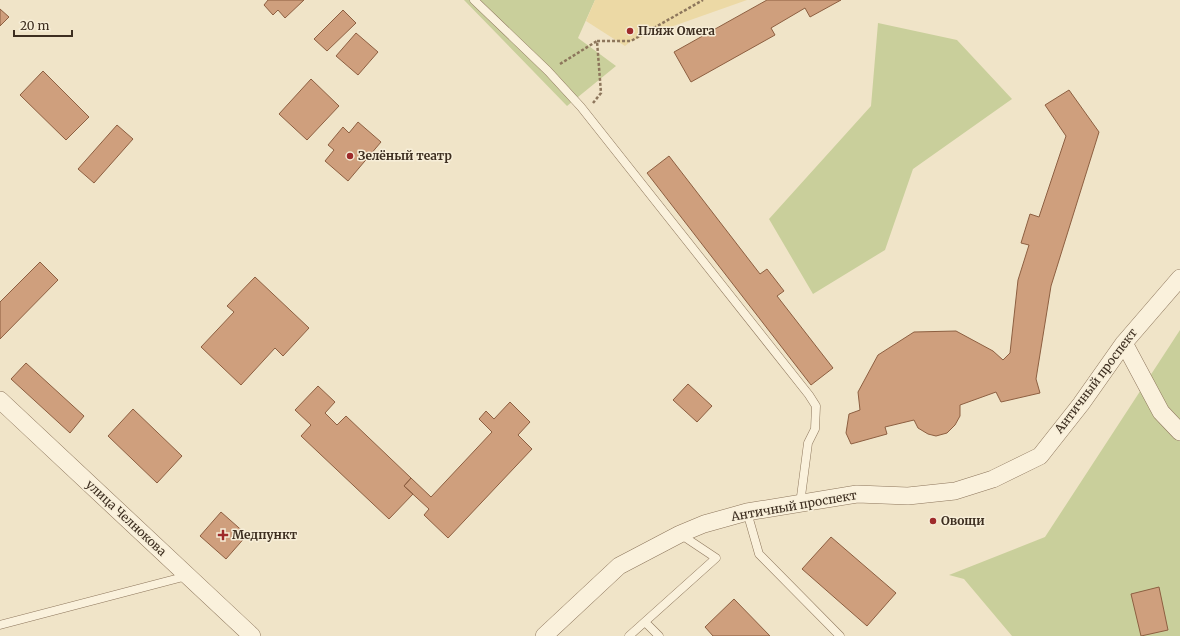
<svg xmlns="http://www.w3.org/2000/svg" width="1180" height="636" font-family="Merriweather,serif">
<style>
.green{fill:#c9cf9b}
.sand{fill:#ecd9a5}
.building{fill:#cf9f7d;stroke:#8d5f41}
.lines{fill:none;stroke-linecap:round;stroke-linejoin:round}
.service-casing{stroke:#8d765c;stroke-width:9}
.minor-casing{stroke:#8d765c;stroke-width:18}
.path{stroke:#8d765c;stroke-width:2.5;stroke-dasharray:3 2;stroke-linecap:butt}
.service{stroke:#faf1dc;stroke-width:8}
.minor{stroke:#faf1dc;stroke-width:17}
.poi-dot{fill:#9e2a2b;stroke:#f7eed8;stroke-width:1.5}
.labels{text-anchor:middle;stroke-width:3;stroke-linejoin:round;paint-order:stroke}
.poi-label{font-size:12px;font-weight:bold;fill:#3d2e20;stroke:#f7eed8;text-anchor:start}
.street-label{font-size:12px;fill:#3d2e20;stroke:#f7eed8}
</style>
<rect width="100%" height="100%" fill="#f0e4c8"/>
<!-- green -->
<path class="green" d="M 464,0 L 595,0 L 578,38 L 616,66 L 567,106 Z
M 878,23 L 957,40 L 1012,99 L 913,169 L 885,250 L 813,294 L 769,219 L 871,106 Z
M 1180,330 L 1180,636 L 1012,636 L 964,579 L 949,575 L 1045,537 Z"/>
<!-- sand -->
<path class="sand" d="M 595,0 L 747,0 L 631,41 L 625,46 L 586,21 Z"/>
<!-- building -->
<path class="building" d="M 268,0 L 304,0 L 285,18 L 278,10 L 273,15 L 264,5 Z
M 767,0 L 841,0 L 810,17 L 805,8 L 771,28 L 775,35 L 691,82 L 674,52 Z
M 0,9 L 9,17 L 0,26 Z
M 343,10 L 356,23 L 327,51 L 314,39 Z
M 356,33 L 378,52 L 358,75 L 336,56 Z
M 43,71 L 89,117 L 66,140 L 20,95 Z
M 311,79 L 339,106 L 307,140 L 279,114 Z
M 1069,90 L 1099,132 L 1051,286 L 1036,379 L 1040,393 L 1001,402 L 996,392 L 960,405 L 960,416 L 955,425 L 947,433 L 936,436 L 928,434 L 918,428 L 914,420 L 885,427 L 887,434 L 851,444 L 846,433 L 849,414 L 860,410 L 858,392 L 878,355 L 914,332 L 956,331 L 993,351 L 1003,360 L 1010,353 L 1018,280 L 1029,245 L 1021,243 L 1030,214 L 1039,217 L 1066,136 L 1045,105 Z
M 358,122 L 381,142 L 348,181 L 325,161 L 334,150 L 328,145 L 343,127 L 349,133 Z
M 117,125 L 133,139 L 94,183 L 78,169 Z
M 669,156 L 760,274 L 767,269 L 784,291 L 777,296 L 833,368 L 811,385 L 647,173 Z
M 40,262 L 58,280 L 0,339 L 0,302 Z
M 255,277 L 309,328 L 283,356 L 275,348 L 241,385 L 201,347 L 234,312 L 227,306 Z
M 26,363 L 84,416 L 70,433 L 11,379 Z
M 688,384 L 712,406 L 697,422 L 673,400 Z
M 318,386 L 335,402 L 325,413 L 337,425 L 346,416 L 411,478 L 404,486 L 413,494 L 389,519 L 301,436 L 311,425 L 295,410 Z
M 510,402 L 530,422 L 518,435 L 532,449 L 448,538 L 424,515 L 429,509 L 404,486 L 411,478 L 431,497 L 492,432 L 479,419 L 486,411 L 494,419 Z
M 133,409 L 182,456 L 157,483 L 108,436 Z
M 221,512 L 247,535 L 226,559 L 200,536 Z
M 831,537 L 896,593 L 867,626 L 802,569 Z
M 1159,587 L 1168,630 L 1141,636 L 1131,594 Z
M 734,599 L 770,636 L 713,636 L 705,627 Z"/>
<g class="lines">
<!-- service casing -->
<g class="service-casing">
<path id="service" d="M 474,0 L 548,71 L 581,107 L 809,395 L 816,406 L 815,429 L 808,443 L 800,504
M 747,512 L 759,554 L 840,636
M 645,622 L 659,636
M 0,625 L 187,576
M 629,636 L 716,558 L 680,534"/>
</g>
<!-- minor casing -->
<g class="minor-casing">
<path id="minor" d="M 1124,343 L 1161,412 L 1180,432
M 0,400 L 252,636
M 544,636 L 619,566 L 680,534 L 704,524 L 747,512 L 857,494 L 908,496 L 955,491 L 993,479 L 1040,456 L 1081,404 L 1124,343 L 1180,278"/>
</g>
<!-- path -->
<path class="path" d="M 560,64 L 597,41
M 593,103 L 601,93 L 597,41 L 631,41 L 703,0"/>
<!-- service -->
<use href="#service" class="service"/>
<!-- minor -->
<use href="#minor" class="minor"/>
</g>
<!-- markers -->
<g class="poi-dot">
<circle cx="630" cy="31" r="4"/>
<circle cx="350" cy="156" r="4"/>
<circle cx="933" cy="521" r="4"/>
<path d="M221 529h4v4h4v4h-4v4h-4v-4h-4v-4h4z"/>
</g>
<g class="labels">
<!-- poi labels -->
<g class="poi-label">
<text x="638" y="35">Пляж Омега</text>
<text x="358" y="160">Зелёный театр</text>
<text x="941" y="525">Овощи</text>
<text x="232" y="539">Медпункт</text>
</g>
<!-- street labels -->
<g class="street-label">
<text transform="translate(1096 381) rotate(-53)" y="4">Античный проспект</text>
<text transform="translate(794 506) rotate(-10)" y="4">Античный проспект</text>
<text transform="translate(126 518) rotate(43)" y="4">улица Челнокова</text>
</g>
</g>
<!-- scale -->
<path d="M14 30v6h58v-6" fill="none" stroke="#3d2e20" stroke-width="2"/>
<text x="20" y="30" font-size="12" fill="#3d2e20" stroke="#f7eed8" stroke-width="3" paint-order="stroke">20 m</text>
</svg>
